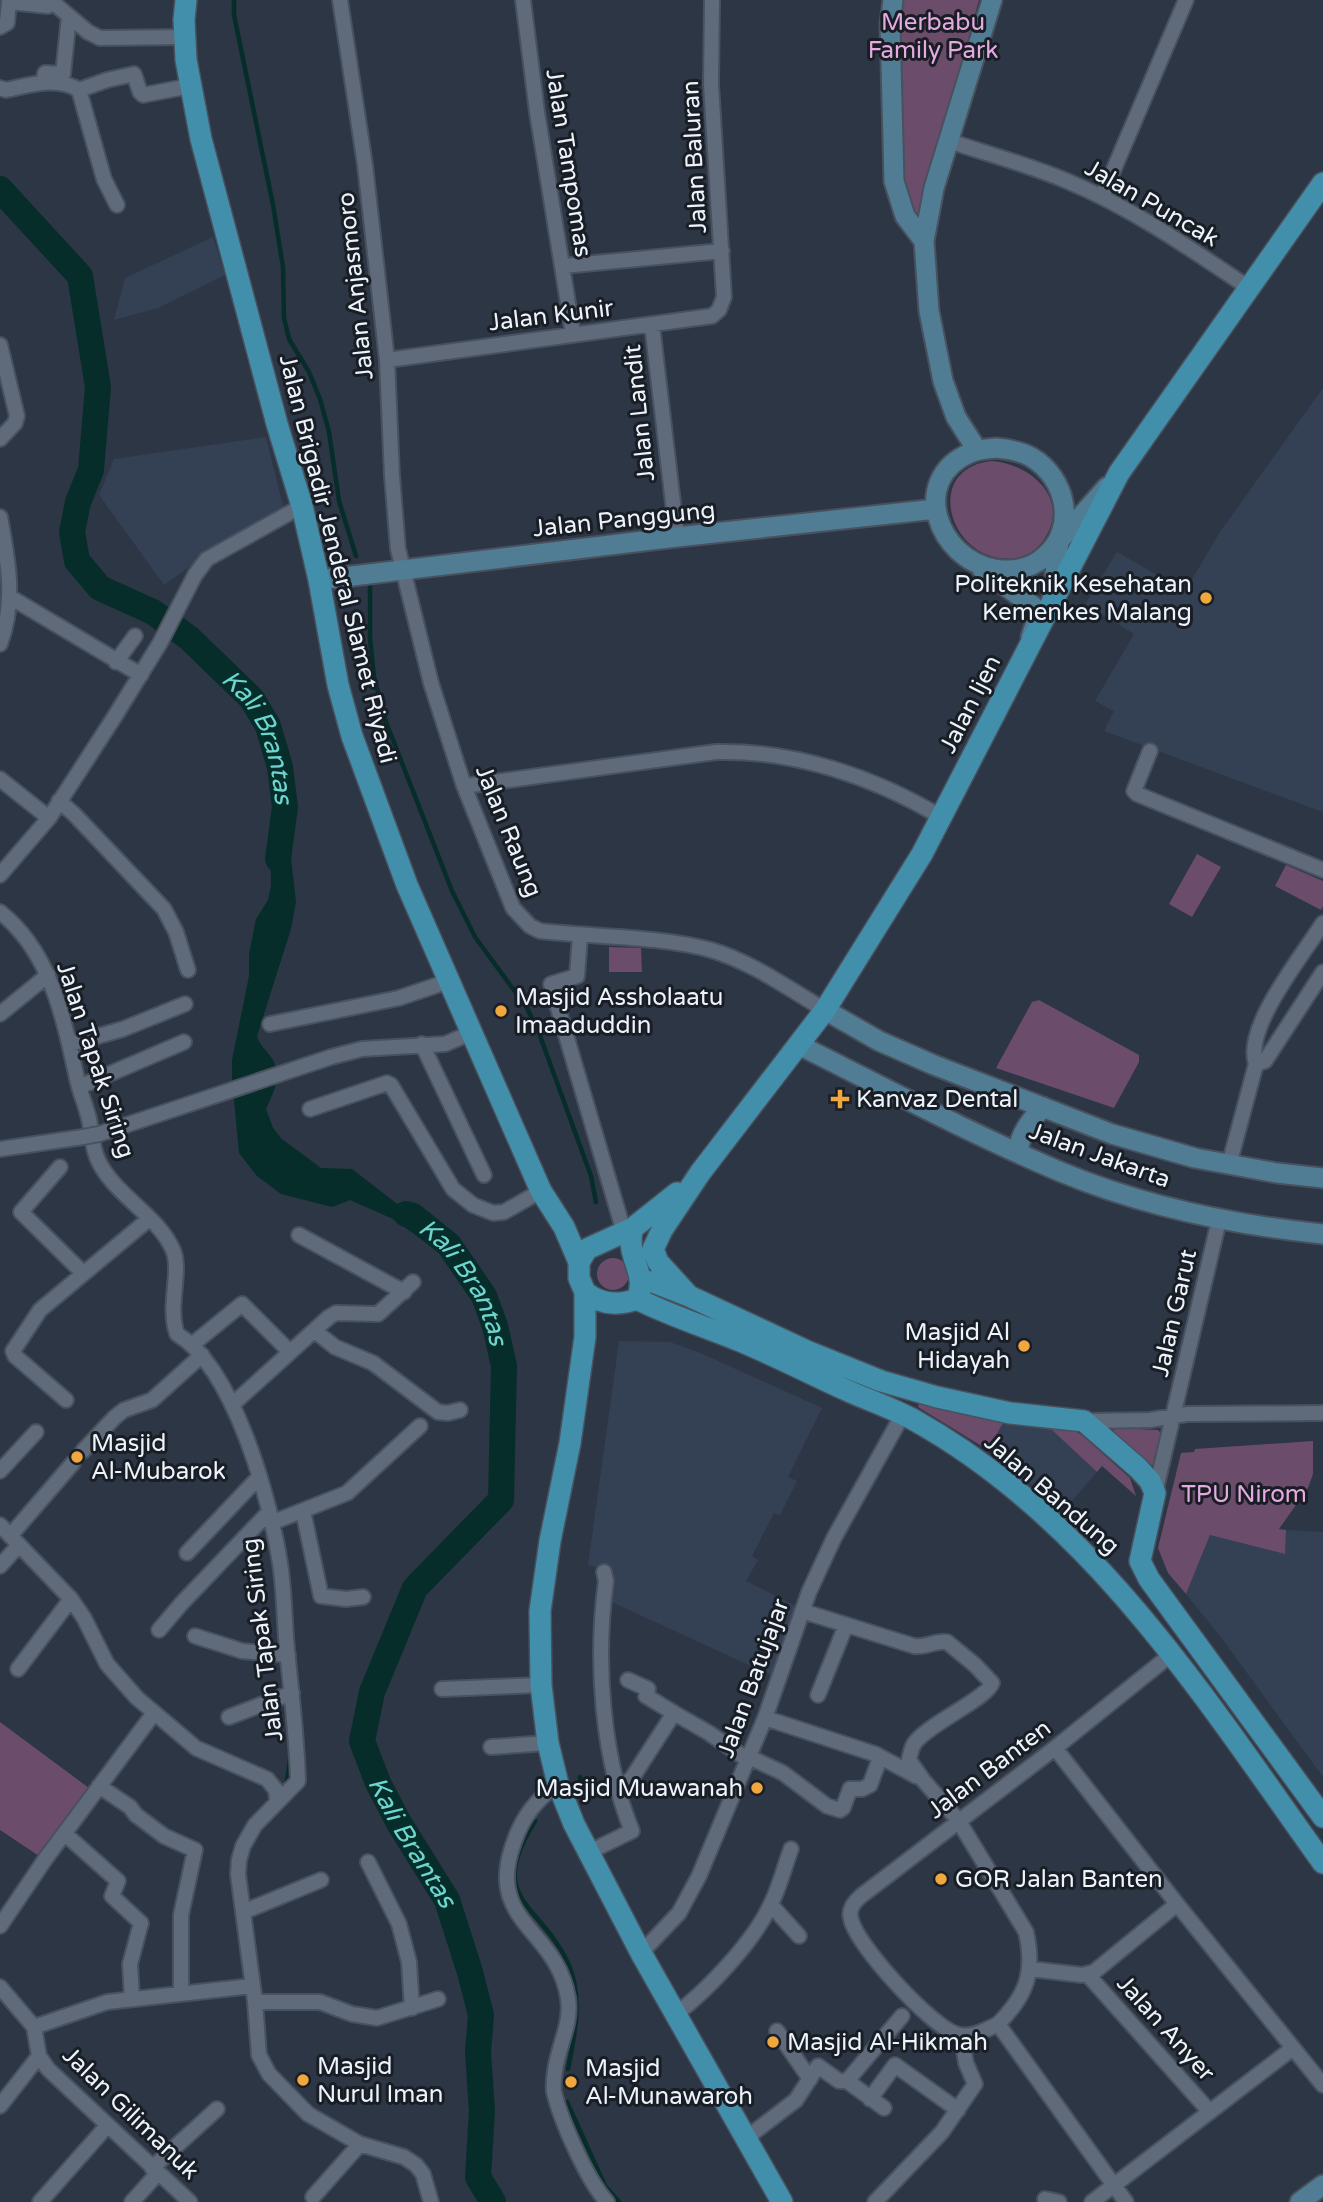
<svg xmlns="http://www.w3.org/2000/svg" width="1323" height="2202" font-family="'Varela Round',sans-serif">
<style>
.built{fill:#344154}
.green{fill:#6c4c6b}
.water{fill:#072d2b}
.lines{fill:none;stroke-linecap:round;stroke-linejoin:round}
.stream{stroke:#072d2b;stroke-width:4.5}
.river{stroke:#072d2b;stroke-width:26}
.street-casing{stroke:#48515d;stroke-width:18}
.secondary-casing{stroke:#48515d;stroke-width:23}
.primary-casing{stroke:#48515d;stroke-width:24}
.street{stroke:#5f6a7b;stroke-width:14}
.secondary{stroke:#517d94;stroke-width:19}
.primary{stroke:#428fac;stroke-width:21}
.street-bridge-casing{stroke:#48515d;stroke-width:18;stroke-linecap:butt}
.street-bridge{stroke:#5f6a7b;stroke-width:14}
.poi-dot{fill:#efa73e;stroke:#191d24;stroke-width:2.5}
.labels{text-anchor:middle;stroke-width:6;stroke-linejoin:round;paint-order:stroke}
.park-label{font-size:24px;fill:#e4aae1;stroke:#191d24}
.street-label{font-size:24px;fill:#ecf3fd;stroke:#191d24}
.poi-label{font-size:24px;fill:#ecf3fd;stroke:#191d24;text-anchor:start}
.water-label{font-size:26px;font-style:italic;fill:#6cd6ce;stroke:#191d24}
</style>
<rect width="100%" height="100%" fill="#2c3645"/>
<!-- built -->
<path class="built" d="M 213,237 L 225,275 L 158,308 L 114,320 L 125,278 Z
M 1323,388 L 1323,812 L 1104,731 L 1114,711 L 1095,701 L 1134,634 L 1085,604 L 1117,552 L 1185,591 L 1220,532 Z
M 266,437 L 284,510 L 200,559 L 164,585 L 99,495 L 114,459 Z
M 619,1341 L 670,1342 L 703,1354 L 822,1408 L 788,1477 L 797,1481 L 780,1515 L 774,1513 L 752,1556 L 758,1560 L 746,1581 L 796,1606 L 773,1676 L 605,1599 L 605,1570 L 588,1565 Z
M 1003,1423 L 1052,1430 L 1097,1472 L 1063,1511 L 988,1450 Z
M 1286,1530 L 1323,1532 L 1323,1777 L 1223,1640 L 1186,1594 L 1210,1535 L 1285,1554 Z"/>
<!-- green -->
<path class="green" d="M 901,0 L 979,0 L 919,217 L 916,219 L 901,184 L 898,22 Z
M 992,461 C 1032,464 1072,501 1043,541 C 1036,550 1027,556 1016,558 C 950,567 920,468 992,461 Z
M 1197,854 L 1221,867 L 1192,917 L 1169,904 Z
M 1286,865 L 1323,881 L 1323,906 L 1321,910 L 1275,886 Z
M 609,947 L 641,948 L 642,972 L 609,972 Z
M 1039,1000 L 1139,1055 L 1139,1062 L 1114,1108 L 996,1068 L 1032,1002 Z
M597 1274a16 16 0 1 1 32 0a16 16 0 1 1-32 0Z
M 919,1403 L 1073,1430 L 1082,1435 L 1130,1478 L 1136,1496 L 1102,1466 L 1097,1472 L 1052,1430 L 1003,1423 L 988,1450 L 918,1407 Z
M 1114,1428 L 1158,1430 L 1163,1436 L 1156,1465 L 1148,1465 L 1113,1433 Z
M 1313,1441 L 1313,1474 L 1308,1488 L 1279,1529 L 1286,1530 L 1285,1554 L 1210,1535 L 1186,1594 L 1168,1573 L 1158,1548 L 1181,1453 L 1194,1452 L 1195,1449 Z
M 0,1722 L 89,1788 L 42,1858 L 0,1830 Z"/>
<!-- water -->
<path class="water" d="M 294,823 L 291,857 L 296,902 L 291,929 L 257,1036 C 261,1048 268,1051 273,1060 C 282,1077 273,1094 266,1109 L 273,1128 L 282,1139 L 321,1168 L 352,1169 L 396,1203 L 420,1213 L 437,1228 L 424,1241 L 393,1219 L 350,1200 L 332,1207 L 281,1194 L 257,1176 L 239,1153 L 232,1078 L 232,1060 L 249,976 L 249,954 L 256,919 L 268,900 L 271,885 L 270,825 Z"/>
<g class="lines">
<!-- stream -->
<path class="stream" d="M 234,0 L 234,15 L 273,205 L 283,267 L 284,318 L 289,339 L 309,372 L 320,399 L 329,432 L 339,501 L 356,556
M 370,586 L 370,638 L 374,677 L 386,722 L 452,891 L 475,937 L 527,1008 L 539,1033 L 591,1176 L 596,1202
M 283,1673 L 287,1717
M 287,1780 L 290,1760
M 579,1791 L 582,1788 L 580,1777
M 535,1821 C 485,1901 539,1901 568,1963 C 583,1996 575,2035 568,2069
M 567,2102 L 605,2186 L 619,2202"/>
<!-- river -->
<g class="river">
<path id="s1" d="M 0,189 L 80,276 L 98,387 L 91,470 L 78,502 L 72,532 L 77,561 L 100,588 L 153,612 L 189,638 L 252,699 L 268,726 L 280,767 L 285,807 L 278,859"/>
<path id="s2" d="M 406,1214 L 413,1216 L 449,1245 L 484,1296 L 495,1326 L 504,1366 L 501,1500 L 415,1588 L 372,1692 L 362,1741 L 378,1783 L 399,1823 L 447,1900 L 470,1972 L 481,2015 L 478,2052 L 482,2111 L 478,2177 L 493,2202"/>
</g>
<!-- street casing -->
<g class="street-casing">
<path id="street" d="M 50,0 L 88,32 L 100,38 L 184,37
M 340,0 L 365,165 L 387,360 L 392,476 L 398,549 L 431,683 L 464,786 L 513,908 L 530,926 L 540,931 C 594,937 660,936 711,950 C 752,962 789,989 825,1010
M 523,0 L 537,112 L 573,334
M 0,27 L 7,23 L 9,2 L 48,6 L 53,3
M 43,83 L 45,73 L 63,74 L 69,16
M 0,88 L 6,90 C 30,85 57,76 79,90 L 107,80 L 134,74 L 140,92 L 143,95 L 190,86
M 79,90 L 104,179 L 117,205
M 949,141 C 988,154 1029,165 1067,181 C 1132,208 1191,249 1249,288
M 1102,197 L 1186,0
M 563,266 L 722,251
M 652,325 L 677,537
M 0,345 L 17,416 L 15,423 L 0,439
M 387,360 L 712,316 L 719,310 L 724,297 L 711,84 L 712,0
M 0,517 C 8,560 16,602 0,644
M 10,597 L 141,675
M 116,662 L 135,636
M 1150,751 L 1134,791 L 1137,794 L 1323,870
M 0,779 L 49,818
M 464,786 L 716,752 C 795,750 874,777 941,817
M 59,801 L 74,814 L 164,909 L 176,932 L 188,970
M 0,875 L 49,818 L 115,716 L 160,643 L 195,575 L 207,559 L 302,506
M 0,912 C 52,953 64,1021 78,1083 C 81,1095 86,1106 89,1119 C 92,1132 92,1147 98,1160 C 114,1195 158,1215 173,1250 C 182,1271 167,1306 177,1334 C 234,1368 270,1499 280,1563 C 285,1594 284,1627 288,1659 C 292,1700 297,1740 298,1781 L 255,1825 L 243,1846 L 239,1860 L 238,1874 L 255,2002 L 259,2055 L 269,2074 L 308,2114 L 360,2144 L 404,2157 L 416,2165 L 423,2174 L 431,2202
M 580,936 L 577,976 L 551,984 L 624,1232
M 0,1014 L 48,975
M 270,1024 L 399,998 L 449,981
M 70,1044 L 123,1029 L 185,1004
M 422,1044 L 484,1175
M 1256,1064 L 1265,1061 L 1323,972
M 79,1087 L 184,1042
M 310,1109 L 387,1083 L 391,1085 L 453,1189 L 473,1205 L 493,1213 L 504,1212 L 541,1191
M 99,1134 L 331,1057 L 362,1049 L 445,1044 L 473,1032
M 0,1149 L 83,1137
M 1229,1165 L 1256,1064 C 1243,1028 1303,955 1323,923
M 60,1167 L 21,1212 L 83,1273
M 299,1235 L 404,1292
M 315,1331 L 335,1347 L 373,1363 L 438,1412 L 448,1413 L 460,1410
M 193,1344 L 242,1304 L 290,1352
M 66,1400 L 15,1356 L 13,1351 L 40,1310 L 149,1219
M 233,1404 L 329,1317 L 336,1313 L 378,1314 L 413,1282
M 1084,1421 L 1150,1420 L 1187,1414 L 1323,1413
M 83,1451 L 115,1417 L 124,1410 L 152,1400 L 202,1355
M 0,1471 L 36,1432
M 1155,1493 L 1219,1220
M 303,1511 L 321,1596 L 346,1599 L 363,1597
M 271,1523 L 347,1493 L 420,1426
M 0,1525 L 71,1599 L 84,1618 L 107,1664 L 137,1698 L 196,1748 L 267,1779 L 276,1790 L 277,1801
M 10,1536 L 73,1463
M 187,1553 L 259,1477
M 0,1566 L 19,1545
M 802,1611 L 914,1646 C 926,1648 936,1640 947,1642 L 975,1665 L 992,1683 C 988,1698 926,1725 914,1744 C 911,1749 910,1755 909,1760 L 923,1780 L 958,1820 L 1026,1932 C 1035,1972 1027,1995 998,2024
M 159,1630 L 181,1604 L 268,1513
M 195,1636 L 242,1651 L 288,1655
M 18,1669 L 71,1599
M 628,1680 L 648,1689 L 646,1696 L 674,1713
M 442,1689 L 541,1685
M 818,1695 L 846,1625
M 229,1717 L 292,1693
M 765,1718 L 875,1754 L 916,1776
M 491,1747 L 548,1743
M 1055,1748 L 1177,1904 L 1323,2085
M 749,1757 L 783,1773 L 827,1806 L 840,1810 L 843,1808 L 850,1789 L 862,1789 L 870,1785 L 880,1758
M 558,1784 C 536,1800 523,1816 514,1842 C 484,1923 557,1928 568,1998 C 572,2024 558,2046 555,2071 C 554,2078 553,2085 554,2092 C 561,2121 587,2180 607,2202
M 99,1786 L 130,1807 L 136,1815 L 164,1836 L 195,1850 L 181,1915 L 181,1993
M 619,1790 L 632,1778 L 674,1713 L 709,1733 L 748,1760
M 65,1834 L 118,1881 L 112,1896 L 141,1923 L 130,1964 L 132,1999
M 587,1853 L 632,1831 C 602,1757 595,1661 606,1581 L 604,1572
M 368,1862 L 399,1924 L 409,1962 L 412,2008
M 771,1905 L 799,1936
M 243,1912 L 321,1880
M 0,1926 L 46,1858 L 154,1713
M 641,1953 L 679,1913 L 699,1876 L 765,1718 L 809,1592 L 834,1538 L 903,1414
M 1031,1969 L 1082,1975 L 1094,1972 L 1177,1904
M 1088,1975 L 1210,2112
M 0,1987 L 34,2027 L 39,2056 L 48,2069 L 190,2202
M 255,2002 L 320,2002 L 352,2014 L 377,2018 L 438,1999
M 676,2014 C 708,1990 753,1942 770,1906 C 779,1889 784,1868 791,1849
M 34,2027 L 107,2002 L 252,1986
M 777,2031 L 810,2079
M 847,2081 L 902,2016
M 870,2099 L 895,2065 L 958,2110
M 0,2106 L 39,2056
M 745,2139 L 796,2100 L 818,2066 L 839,2081 L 847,2081 L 884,2108
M 152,2168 L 217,2109
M 313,2197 L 360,2144
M 1045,2199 L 1059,2202
M 40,2202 L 107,2126
M 132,2202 L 158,2173
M 875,2202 L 942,2132 L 975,2084 L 966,2063 L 961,2035
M 1092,2202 L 1293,2048
M 1126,2202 L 998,2024 C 986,2030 970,2039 956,2034 C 931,2026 856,1945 851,1919 C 848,1909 854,1902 861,1896 L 1055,1748 L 1173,1653"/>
</g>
<!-- secondary casing -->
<g class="secondary-casing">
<path id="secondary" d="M 893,0 L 890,24 L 894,181 L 905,216 L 924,241
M 996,448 C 1008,449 1020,451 1031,457 C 1067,478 1077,529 1045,556 C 1031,569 1013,572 995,569 C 937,559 909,479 970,453 C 978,449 987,449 996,448 Z
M 977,450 L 956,417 L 943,381 L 929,311 L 924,241 L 934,188 L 992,0
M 982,569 L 1033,606 L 1037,619 L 1031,637
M 319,580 L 677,537 L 936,509
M 1052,599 L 1059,541 L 1107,487
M 825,1010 L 879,1041 L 934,1065 L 1112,1134 L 1195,1158 L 1277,1173 L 1323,1178
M 799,1045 C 885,1088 971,1134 1061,1172 C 1143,1206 1234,1225 1323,1234
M 1018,1152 C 1020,1133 1031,1120 1043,1107
M 1300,2202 L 1323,2185"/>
</g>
<!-- primary casing -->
<g class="primary-casing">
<path id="primary" d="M 186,0 L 184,20 L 186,60 L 201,139 L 277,424 L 302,506 L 319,580 L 338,685 L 352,736 L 407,885 L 541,1191 L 564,1227 L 579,1262
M 677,1193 L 633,1228 L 587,1249 L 579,1262 L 579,1278 L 585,1292 L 585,1337 L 570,1443 L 550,1541 L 540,1611 L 541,1685 L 548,1743 L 558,1784 L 574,1824 L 641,1953 L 782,2202
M 641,1281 L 653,1282 L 689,1296 L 809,1352 L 881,1381 L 937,1397 L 1010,1413 L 1084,1421 L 1138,1468 L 1150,1481 L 1155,1493 L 1140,1561 L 1149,1579 L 1323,1817
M 585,1292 C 601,1305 618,1306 637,1299 C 649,1273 624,1256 633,1228
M 689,1296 L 658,1262 L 653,1249 L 662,1230 L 700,1173 L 825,1010 L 922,854 L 1119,473 L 1323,183
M 637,1299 C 671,1316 706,1327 740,1341 C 776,1356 811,1374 846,1390 C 868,1400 892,1408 914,1420 C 1094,1520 1206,1700 1323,1863"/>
</g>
<!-- street -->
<use href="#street" class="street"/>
<!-- secondary -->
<use href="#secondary" class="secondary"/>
<!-- primary -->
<use href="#primary" class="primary"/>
<!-- street-bridge casing -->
<g class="street-bridge-casing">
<path id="street-bridge" d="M 83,1137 L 99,1134"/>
</g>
<!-- street-bridge -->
<use href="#street-bridge" class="street-bridge"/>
</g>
<!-- markers -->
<g class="poi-dot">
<circle cx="1206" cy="598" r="7"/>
<circle cx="501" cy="1011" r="7"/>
<path d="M836.5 1088.5h7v7h7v7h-7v7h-7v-7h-7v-7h7z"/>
<circle cx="1024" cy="1346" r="7"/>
<circle cx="77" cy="1457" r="7"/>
<circle cx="757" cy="1788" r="7"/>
<circle cx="941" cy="1879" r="7"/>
<circle cx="773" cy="2042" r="7"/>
<circle cx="303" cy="2080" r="7"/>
<circle cx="571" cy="2082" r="7"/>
</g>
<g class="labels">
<!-- park labels -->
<g class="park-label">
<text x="933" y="30">Merbabu<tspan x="933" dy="28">Family Park</tspan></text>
<text x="1244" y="1502">TPU Nirom</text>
</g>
<!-- street labels -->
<g class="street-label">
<text transform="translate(694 157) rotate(-93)" y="8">Jalan Baluran</text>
<text transform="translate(569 163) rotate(81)" y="8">Jalan Tampomas</text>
<text transform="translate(1152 203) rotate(30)" y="8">Jalan Puncak</text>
<text transform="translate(355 286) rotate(-96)" y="8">Jalan Anjasmoro</text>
<text transform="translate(551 315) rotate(-7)" y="8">Jalan Kunir</text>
<text transform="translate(639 413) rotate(-96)" y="8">Jalan Landit</text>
<text transform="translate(624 519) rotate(-6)" y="8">Jalan Panggung</text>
<text transform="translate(338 559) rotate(76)" y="8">Jalan Brigadir Jenderal Slamet Riyadi</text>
<text transform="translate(970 704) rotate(-63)" y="8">Jalan Ijen</text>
<text transform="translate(509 831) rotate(68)" y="8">Jalan Raung</text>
<text transform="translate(96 1060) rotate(72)" y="8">Jalan Tapak Siring</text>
<text transform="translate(1100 1155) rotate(20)" y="8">Jalan Jakarta</text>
<text transform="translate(1174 1313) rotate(-77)" y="8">Jalan Garut</text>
<text transform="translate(1052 1494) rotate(41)" y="8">Jalan Bandung</text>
<text transform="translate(262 1640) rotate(-97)" y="8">Jalan Tapak Siring</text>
<text transform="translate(753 1678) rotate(-70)" y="8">Jalan Batujajar</text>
<text transform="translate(989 1769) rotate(-37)" y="8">Jalan Banten</text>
<text transform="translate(1166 2028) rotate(48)" y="8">Jalan Anyer</text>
<text transform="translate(131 2113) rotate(44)" y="8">Jalan Gilimanuk</text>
</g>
<!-- poi labels -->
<g class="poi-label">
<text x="1192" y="592" text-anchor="end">Politeknik Kesehatan<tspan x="1192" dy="28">Kemenkes Malang</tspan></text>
<text x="515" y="1005">Masjid Assholaatu<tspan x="515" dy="28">Imaaduddin</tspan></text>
<text x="856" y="1107">Kanvaz Dental</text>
<text x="1010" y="1340" text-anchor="end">Masjid Al<tspan x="1010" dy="28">Hidayah</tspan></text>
<text x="91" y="1451">Masjid<tspan x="91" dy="28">Al-Mubarok</tspan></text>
<text x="743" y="1796" text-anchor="end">Masjid Muawanah</text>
<text x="955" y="1887">GOR Jalan Banten</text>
<text x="787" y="2050">Masjid Al-Hikmah</text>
<text x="317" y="2074">Masjid<tspan x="317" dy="28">Nurul Iman</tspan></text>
<text x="585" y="2076">Masjid<tspan x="585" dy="28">Al-Munawaroh</tspan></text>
</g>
<!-- water labels -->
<g class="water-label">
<text dy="9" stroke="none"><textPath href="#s1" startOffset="672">Kali Brantas</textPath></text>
<text dy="9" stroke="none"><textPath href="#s2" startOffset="93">Kali Brantas</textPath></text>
<text dy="9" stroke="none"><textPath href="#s2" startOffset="721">Kali Brantas</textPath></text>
</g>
</g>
</svg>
